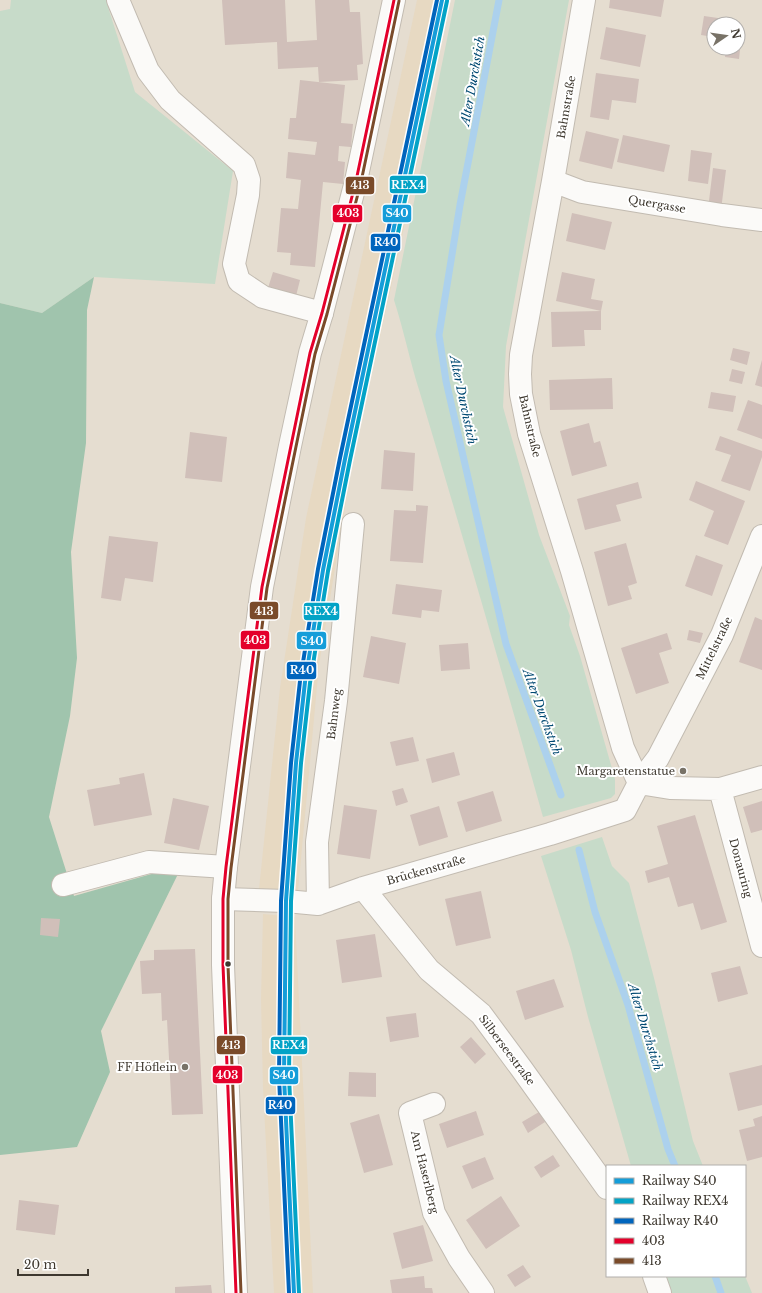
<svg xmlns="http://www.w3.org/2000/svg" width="762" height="1293" font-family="'Libre Baskerville',serif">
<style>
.built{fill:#e7d9c2}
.green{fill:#c7dbc9}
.forest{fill:#a0c4ad}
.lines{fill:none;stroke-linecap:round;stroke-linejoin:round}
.stream{stroke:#acd1ed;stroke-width:7}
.building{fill:#d0bfb9}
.minor-casing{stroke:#c2bbb1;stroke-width:24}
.major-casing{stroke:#c2bbb1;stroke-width:24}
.minor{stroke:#fbfaf8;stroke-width:22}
.major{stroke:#fbfaf8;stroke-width:22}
.bus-1-casing{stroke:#fff;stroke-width:6}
.bus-2-casing{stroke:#fff;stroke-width:6}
.bus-1{stroke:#e4002b;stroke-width:3}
.bus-2{stroke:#7a4b2a;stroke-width:3}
.rail-1-casing{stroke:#fff;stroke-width:7}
.rail-2-casing{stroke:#fff;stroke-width:7}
.rail-3-casing{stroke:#fff;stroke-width:7}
.rail-1{stroke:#159dd9;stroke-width:4}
.rail-2{stroke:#03a3c6;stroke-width:4}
.rail-3{stroke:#0065bd;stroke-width:4}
.poi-dot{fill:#787267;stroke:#fff;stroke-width:1.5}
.bus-dot{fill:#3e382f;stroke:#fff;stroke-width:1.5}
.labels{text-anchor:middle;stroke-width:4;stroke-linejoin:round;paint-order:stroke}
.street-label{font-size:11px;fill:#3e382f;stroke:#fff}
.poi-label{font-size:11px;fill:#3e382f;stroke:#fff;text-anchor:end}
.water-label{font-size:12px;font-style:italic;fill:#004972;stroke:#fff}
.line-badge{stroke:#fff;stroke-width:1.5}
.badge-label{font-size:11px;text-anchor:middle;font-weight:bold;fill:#fff}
</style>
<rect width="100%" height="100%" fill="#e5ddd0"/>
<!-- built -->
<path class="built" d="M 417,0 L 450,0 L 400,247 L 354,454 L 319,665 L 298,891 L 259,889 L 280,688 L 306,518 Z
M 263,914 L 295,917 L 313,1293 L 274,1293 L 263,1089 L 261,999 Z"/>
<!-- green -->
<path class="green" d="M 11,0 L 107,0 L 108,7 L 135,92 L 233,171 L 215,284 L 94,277 L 42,313 L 0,303 L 0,11 L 10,9 Z
M 455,0 L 569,0 L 506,346 L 503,407 L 539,535 L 570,616 L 569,625 L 580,656 L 615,779 L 615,794 L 611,798 L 543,817 C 503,675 462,534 420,393 C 410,362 404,331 394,300 Z
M 602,837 L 612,866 L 629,883 L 654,978 L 693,1141 L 703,1166 L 631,1166 L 588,1017 L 571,950 L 541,856 Z
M 664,1276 L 745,1276 L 752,1293 L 669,1293 Z"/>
<!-- forest -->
<path class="forest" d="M 94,277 L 87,310 L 86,443 L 71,552 L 77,658 L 70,716 L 49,817 L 74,896 L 155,873 L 178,874 L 101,1031 L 110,1072 L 77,1147 L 0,1155 L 0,303 L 42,313 Z"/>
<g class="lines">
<!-- stream -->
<path class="stream" d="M 499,0 L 460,205 L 439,335 L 446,381 L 506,644 L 561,795
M 579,850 L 595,912 L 628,1005 L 668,1149 L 675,1166
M 715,1276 L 721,1293"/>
</g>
<!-- building -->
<path class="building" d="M 222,0 L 285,0 L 287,42 L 317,40 L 315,0 L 349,0 L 350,12 L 360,12 L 363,64 L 357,65 L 358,80 L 319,82 L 318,67 L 278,69 L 277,42 L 225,45 Z
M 610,0 L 664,0 L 661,17 L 609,8 Z
M 704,16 L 718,18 L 717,24 L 714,24 L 714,37 L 701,35 Z
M 606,27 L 646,35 L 640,67 L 600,59 Z
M 738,40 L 741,41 L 739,59 L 725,57 L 726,48 L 738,48 Z
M 596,73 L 639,79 L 636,103 L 612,100 L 609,120 L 590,117 Z
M 300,80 L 345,85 L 341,123 L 353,124 L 351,147 L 339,146 L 338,161 L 345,162 L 343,184 L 323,182 L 315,267 L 290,265 L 291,253 L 277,252 L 281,208 L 298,209 L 301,180 L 286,178 L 288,152 L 315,155 L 317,142 L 288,139 L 290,118 L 296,118 Z
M 586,131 L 619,139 L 612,169 L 579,161 Z
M 623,135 L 670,145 L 664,172 L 617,162 Z
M 691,150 L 712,153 L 708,184 L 688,181 Z
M 713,168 L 726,170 L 721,210 L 708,209 Z
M 572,213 L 612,222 L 605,250 L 566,241 Z
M 273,272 L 300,280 L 296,296 L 268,288 Z
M 562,272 L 595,279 L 591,299 L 603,301 L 601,311 L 601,330 L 584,330 L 585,346 L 552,347 L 551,312 L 601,311 L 556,301 Z
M 733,348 L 750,352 L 747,365 L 730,360 Z
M 762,360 L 762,387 L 755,385 Z
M 732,369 L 745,372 L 742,384 L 729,381 Z
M 612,378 L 613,409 L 550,410 L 549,380 Z
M 711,392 L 736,396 L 733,412 L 708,408 Z
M 748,400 L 762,405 L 762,439 L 737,430 Z
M 589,423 L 594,443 L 600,441 L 607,466 L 572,476 L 560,431 Z
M 190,432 L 227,437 L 222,482 L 185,478 Z
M 720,436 L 762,451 L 762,457 L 750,491 L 721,481 L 731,455 L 715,450 Z
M 384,450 L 415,453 L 413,491 L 381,489 Z
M 696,481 L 745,501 L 728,545 L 704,536 L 714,511 L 689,500 Z
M 638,482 L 642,498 L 616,505 L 621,521 L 585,530 L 577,499 Z
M 416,505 L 428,506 L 423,563 L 390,561 L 394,510 L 416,511 Z
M 109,536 L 158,542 L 153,582 L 125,578 L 121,601 L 101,598 Z
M 626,543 L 637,583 L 628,586 L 632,599 L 608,606 L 594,552 Z
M 696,555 L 723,565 L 712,596 L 685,586 Z
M 396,584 L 442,590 L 439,612 L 422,610 L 421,618 L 392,614 Z
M 755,617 L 762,620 L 762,670 L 739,662 Z
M 689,630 L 703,633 L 700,643 L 687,640 Z
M 667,633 L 672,649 L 659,653 L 669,683 L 636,694 L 621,648 Z
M 371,636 L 406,643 L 399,684 L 363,677 Z
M 468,643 L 470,669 L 441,671 L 439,645 Z
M 413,737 L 419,761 L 396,766 L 390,742 Z
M 454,752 L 460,775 L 432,783 L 426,759 Z
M 144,773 L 152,815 L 94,826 L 87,790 L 120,784 L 119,778 Z
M 403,788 L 408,802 L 396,806 L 392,791 Z
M 493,791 L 502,821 L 466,832 L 457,802 Z
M 173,798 L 209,806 L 199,850 L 164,843 Z
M 762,801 L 762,830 L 751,833 L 743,807 Z
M 344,805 L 377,810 L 370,859 L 337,854 Z
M 439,806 L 448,837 L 419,846 L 410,815 Z
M 695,815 L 727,922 L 701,930 L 693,903 L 678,907 L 669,877 L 648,883 L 645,871 L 668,864 L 657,826 Z
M 481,891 L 491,938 L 456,946 L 445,899 Z
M 41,918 L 60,919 L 58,937 L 40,935 Z
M 375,934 L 382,977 L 342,983 L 336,940 Z
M 195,949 L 203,1114 L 172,1115 L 167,1020 L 162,1021 L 161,993 L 142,994 L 140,961 L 154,960 L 154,950 Z
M 740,966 L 748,994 L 718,1002 L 711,973 Z
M 554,979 L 564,1007 L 525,1020 L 516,991 Z
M 416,1013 L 419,1037 L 390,1042 L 386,1017 Z
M 471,1037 L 486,1054 L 475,1064 L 460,1047 Z
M 762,1065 L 762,1105 L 738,1111 L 729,1073 Z
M 349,1072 L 376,1073 L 376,1097 L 348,1096 Z
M 476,1111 L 484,1135 L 447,1148 L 439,1124 Z
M 539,1112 L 545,1122 L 528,1133 L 522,1122 Z
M 379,1114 L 393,1165 L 364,1173 L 350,1123 Z
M 762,1116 L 762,1157 L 747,1161 L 739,1130 L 755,1126 L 753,1119 Z
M 553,1155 L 560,1166 L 541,1178 L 534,1167 Z
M 485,1157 L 494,1179 L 472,1189 L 462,1166 Z
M 501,1196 L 520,1226 L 486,1249 L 466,1220 Z
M 19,1200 L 59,1205 L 55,1235 L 16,1230 Z
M 423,1225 L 433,1261 L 402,1269 L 393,1233 Z
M 523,1265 L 531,1277 L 515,1287 L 507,1275 Z
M 424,1276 L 425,1288 L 432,1288 L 433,1293 L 392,1293 L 390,1280 Z
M 211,1285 L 212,1293 L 175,1293 L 175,1287 Z"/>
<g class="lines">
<!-- minor casing -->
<g class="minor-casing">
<path id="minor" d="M 118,0 L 148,71 L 170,100 L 244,165 L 249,180 L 248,195 L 234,264 L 239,281 L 263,297 L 322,313
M 584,0 L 553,181 L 521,355 L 520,374 L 521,394 L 529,434 L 572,571 L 623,748 L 639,783 L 658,758 L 722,635 L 762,536
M 553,181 L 582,192 L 722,215 L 762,220
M 720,789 L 762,946
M 63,885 L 149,862 L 226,867
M 363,888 L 429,970 L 481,1014 L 521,1068 L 607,1188
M 223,899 L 286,901 L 318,904 L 363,888 L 550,834 L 625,810 L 639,783 L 670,788 L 720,789 L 762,777
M 318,904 L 317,842 L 336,701 L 353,524
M 434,1104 L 410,1113 L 434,1213 L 459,1258 L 483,1293
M 654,1276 L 660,1293"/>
</g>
<!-- major casing -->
<g class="major-casing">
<path id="major" d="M 236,1293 L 223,965 L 223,899 L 226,867 L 262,587 L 290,446 L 310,353 L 322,313 L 356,181 L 394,0"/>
</g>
<!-- minor -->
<use href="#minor" class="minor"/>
<!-- major -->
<use href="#major" class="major"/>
<!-- bus-1 casing -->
<g class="bus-1-casing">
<path id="bus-1" d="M 236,1293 L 223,965 L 223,899 L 226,867 L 262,587 L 310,353 L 322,313 L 356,181 L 394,0"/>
</g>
<!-- bus-2 casing -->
<g class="bus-2-casing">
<path id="bus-2" d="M 241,1293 L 228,965 L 228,899 L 231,868 L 267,588 L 315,354 L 327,314 L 361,182 L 399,1"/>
</g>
<!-- bus-1 -->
<use href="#bus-1" class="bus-1"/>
<!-- bus-2 -->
<use href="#bus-2" class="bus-2"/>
<!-- rail-1 casing -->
<g class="rail-1-casing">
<path id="rail-1" d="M 294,1293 L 284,1077 L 286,901 L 296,763 L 305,682 L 323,570 L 345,459 L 442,0"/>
</g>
<!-- rail-2 casing -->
<g class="rail-2-casing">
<path id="rail-2" d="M 299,1293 L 289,1077 L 291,901 L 301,763 L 310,683 L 328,571 L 350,460 L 447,1"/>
</g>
<!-- rail-3 casing -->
<g class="rail-3-casing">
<path id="rail-3" d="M 289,1293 L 279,1077 L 281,901 L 291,763 L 300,681 L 318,569 L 340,458 L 437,0"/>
</g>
<!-- rail-1 -->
<use href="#rail-1" class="rail-1"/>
<!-- rail-2 -->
<use href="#rail-2" class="rail-2"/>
<!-- rail-3 -->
<use href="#rail-3" class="rail-3"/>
</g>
<!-- markers -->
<g class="poi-dot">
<circle cx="683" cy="771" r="4"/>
<circle cx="185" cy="1067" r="4"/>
</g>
<circle class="bus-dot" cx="228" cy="964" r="3.5"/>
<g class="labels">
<!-- street labels -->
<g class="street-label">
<text transform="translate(566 107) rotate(-80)" y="4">Bahnstraße</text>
<text transform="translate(657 204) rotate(10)" y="4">Quergasse</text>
<text transform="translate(530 426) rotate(77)" y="4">Bahnstraße</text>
<text transform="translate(714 648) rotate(-64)" y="4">Mittelstraße</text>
<text transform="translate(334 714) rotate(-83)" y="4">Bahnweg</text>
<text transform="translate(741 868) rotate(75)" y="4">Donauring</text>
<text transform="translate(426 870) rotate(-16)" y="4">Brückenstraße</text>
<text transform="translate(507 1050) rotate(53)" y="4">Silberseestraße</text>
<text transform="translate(425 1172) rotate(76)" y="4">Am Haserlberg</text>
</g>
<!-- poi labels -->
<g class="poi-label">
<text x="675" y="775">Margaretenstatue</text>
<text x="177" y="1071">FF Höflein</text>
</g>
<!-- water labels -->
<g class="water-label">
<text transform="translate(473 81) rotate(-80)" y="4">Alter Durchstich</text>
<text transform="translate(463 400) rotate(78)" y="4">Alter Durchstich</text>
<text transform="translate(542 712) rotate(70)" y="4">Alter Durchstich</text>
<text transform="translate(645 1027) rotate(73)" y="4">Alter Durchstich</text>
</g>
</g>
<g class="line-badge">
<rect x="389" y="175" width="38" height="19" rx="4" fill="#03a3c6"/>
<rect x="345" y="176" width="30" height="19" rx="4" fill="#7a4b2a"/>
<rect x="382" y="204" width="30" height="19" rx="4" fill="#159dd9"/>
<rect x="332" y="204" width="31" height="19" rx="4" fill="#e4002b"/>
<rect x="370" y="233" width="31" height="19" rx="4" fill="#0065bd"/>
<rect x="249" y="601" width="30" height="19" rx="4" fill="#7a4b2a"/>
<rect x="303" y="602" width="37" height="19" rx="4" fill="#03a3c6"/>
<rect x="240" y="630" width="30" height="20" rx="4" fill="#e4002b"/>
<rect x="296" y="631" width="31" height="19" rx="4" fill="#159dd9"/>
<rect x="286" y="661" width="31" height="19" rx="4" fill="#0065bd"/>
<rect x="216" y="1035" width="30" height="20" rx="4" fill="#7a4b2a"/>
<rect x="270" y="1036" width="38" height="19" rx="4" fill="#03a3c6"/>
<rect x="212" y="1065" width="31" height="19" rx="4" fill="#e4002b"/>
<rect x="269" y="1066" width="30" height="19" rx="4" fill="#159dd9"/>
<rect x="265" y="1096" width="31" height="19" rx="4" fill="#0065bd"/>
</g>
<g class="badge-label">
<text x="408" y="189">REX4</text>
<text x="360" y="189">413</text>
<text x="397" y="217">S40</text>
<text x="348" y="217">403</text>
<text x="386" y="246">R40</text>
<text x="264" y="615">413</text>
<text x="321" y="615">REX4</text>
<text x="255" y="644">403</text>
<text x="312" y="645">S40</text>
<text x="302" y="674">R40</text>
<text x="231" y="1049">413</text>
<text x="289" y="1049">REX4</text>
<text x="227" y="1079">403</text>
<text x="284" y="1079">S40</text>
<text x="280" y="1109">R40</text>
</g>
<!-- legend -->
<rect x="606" y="1165" width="140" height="112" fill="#ffffff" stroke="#b2afac"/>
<rect x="614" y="1178" width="20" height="6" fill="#159dd9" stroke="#b2afac"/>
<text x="642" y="1185" font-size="12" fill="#3e382f">Railway S40</text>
<rect x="614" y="1198" width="20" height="6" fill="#03a3c6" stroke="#b2afac"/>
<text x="642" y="1205" font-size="12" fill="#3e382f">Railway REX4</text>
<rect x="614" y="1218" width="20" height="6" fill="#0065bd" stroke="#b2afac"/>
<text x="642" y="1225" font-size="12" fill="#3e382f">Railway R40</text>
<rect x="614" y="1238" width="20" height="6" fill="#e4002b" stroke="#b2afac"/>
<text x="642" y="1245" font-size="12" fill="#3e382f">403</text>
<rect x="614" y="1258" width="20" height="6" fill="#7a4b2a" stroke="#b2afac"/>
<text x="642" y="1265" font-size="12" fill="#3e382f">413</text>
<!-- north arrow -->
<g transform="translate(726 36) rotate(77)"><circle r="19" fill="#ffffff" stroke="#b2afac"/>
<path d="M0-3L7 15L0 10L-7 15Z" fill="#787267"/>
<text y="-6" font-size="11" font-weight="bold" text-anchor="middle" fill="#3e382f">N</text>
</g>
<!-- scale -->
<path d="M18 1269v6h70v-6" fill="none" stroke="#3e382f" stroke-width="2"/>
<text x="24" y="1269" font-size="12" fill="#3e382f" stroke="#ffffff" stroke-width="3" paint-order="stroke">20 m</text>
</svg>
